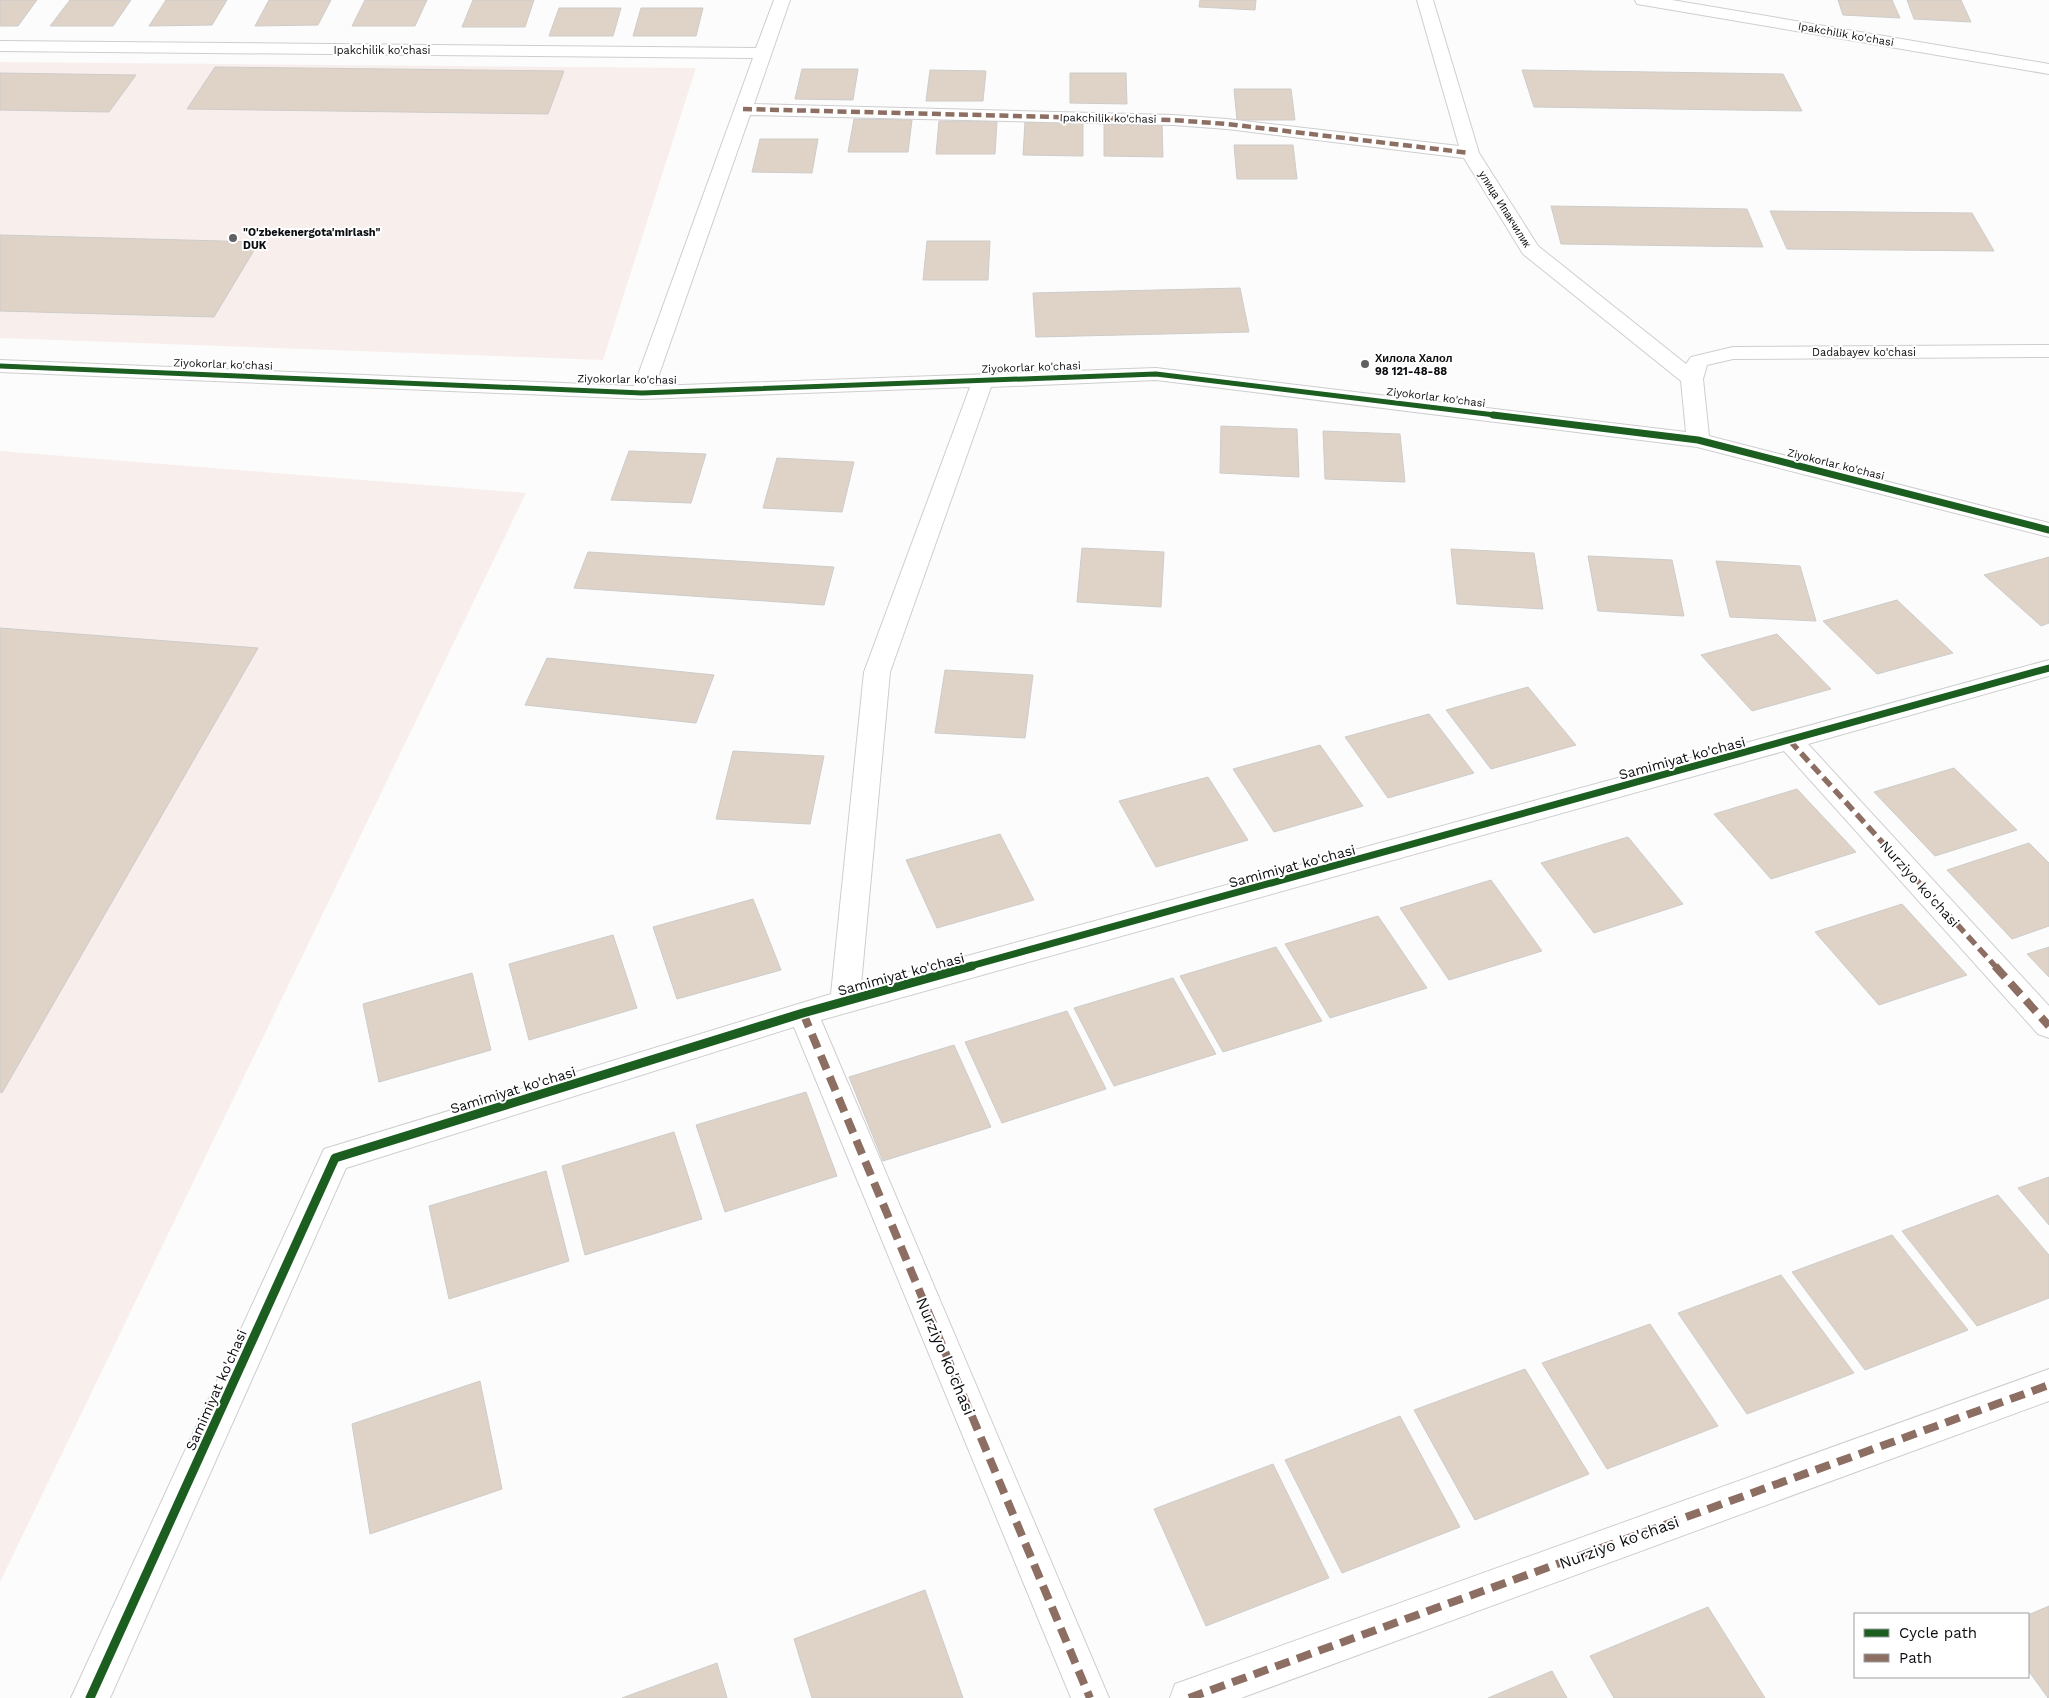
<svg xmlns="http://www.w3.org/2000/svg" width="2049" height="1698" font-family="'Work Sans',sans-serif">
<style>
.industrial{fill:#f8efed}
.building{fill:#dfd3c7;stroke:#cdccca}
.lines{fill:none;stroke-linecap:round;stroke-linejoin:round}
.street-casing{stroke:#ceced0;stroke-width:2}
.street{fill:#fff;fill-rule:evenodd}
.quiet-far2{stroke:#8d6e63;stroke-width:4.5;stroke-dasharray:9 4.5;stroke-linecap:butt}
.quiet-far1{stroke:#8d6e63;stroke-width:5.5;stroke-dasharray:11 5.5;stroke-linecap:butt}
.quiet{stroke:#8d6e63;stroke-width:8;stroke-dasharray:15 8;stroke-linecap:butt}
.cycleway-far2-casing{stroke:#fff;stroke-width:7}
.cycleway-far1-casing{stroke:#fff;stroke-width:10}
.cycleway-casing{stroke:#fff;stroke-width:12}
.cycleway-far2{stroke:#1b5e20;stroke-width:5}
.cycleway-far1{stroke:#1b5e20;stroke-width:7}
.cycleway{stroke:#1b5e20;stroke-width:9}
.poi-dot{fill:#606163;stroke:#fff;stroke-width:2}
.labels{text-anchor:middle;stroke-width:4;stroke-linejoin:round;paint-order:stroke}
.far-street-label{font-size:11px;fill:#0c0d10;stroke:#fff}
.far-poi-label{font-size:11px;font-weight:bold;fill:#0c0d10;stroke:#fff;text-anchor:start}
.street-label{font-size:14px;fill:#0c0d10;stroke:#fff}
.near-street-label{font-size:16px;fill:#0c0d10;stroke:#fff}
</style>
<rect width="100%" height="100%" fill="#fcfcfc"/>
<!-- industrial -->
<path class="industrial" d="M 0,62 L 696,68 L 603,360 L 0,338 Z
M 0,451 L 526,493 L 0,1582 Z"/>
<!-- building -->
<path class="building" d="M 0,0 L 37,0 L 18,26 L 0,26 Z
M 70,0 L 131,0 L 113,26 L 50,26 Z
M 166,0 L 227,0 L 212,25 L 149,26 Z
M 269,0 L 331,0 L 318,25 L 255,26 Z
M 365,0 L 427,0 L 415,26 L 352,26 Z
M 473,0 L 534,0 L 525,27 L 462,27 Z
M 1200,0 L 1256,0 L 1255,10 L 1199,7 Z
M 1838,0 L 1892,0 L 1900,18 L 1843,15 Z
M 1907,0 L 1961,0 L 1971,22 L 1914,19 Z
M 559,8 L 621,8 L 613,36 L 549,36 Z
M 641,8 L 703,8 L 696,36 L 633,36 Z
M 215,67 L 564,71 L 548,114 L 187,109 Z
M 802,69 L 858,69 L 853,100 L 795,99 Z
M 930,70 L 986,71 L 983,101 L 926,101 Z
M 1522,70 L 1783,74 L 1802,111 L 1534,107 Z
M 0,73 L 136,75 L 109,112 L 0,110 Z
M 1070,73 L 1126,73 L 1127,104 L 1070,103 Z
M 1234,89 L 1291,89 L 1295,120 L 1237,120 Z
M 854,119 L 912,120 L 908,152 L 848,152 Z
M 939,121 L 997,121 L 995,154 L 936,154 Z
M 1025,122 L 1083,123 L 1083,156 L 1023,155 Z
M 1104,123 L 1162,124 L 1163,157 L 1104,156 Z
M 760,139 L 818,139 L 812,173 L 752,172 Z
M 1234,145 L 1293,145 L 1297,179 L 1237,179 Z
M 1551,206 L 1747,209 L 1763,247 L 1561,244 Z
M 1770,211 L 1972,213 L 1994,251 L 1787,249 Z
M 0,235 L 259,242 L 214,317 L 0,311 Z
M 927,241 L 990,241 L 988,280 L 923,280 Z
M 1240,288 L 1249,332 L 1036,337 L 1033,293 Z
M 1221,426 L 1297,429 L 1299,477 L 1220,473 Z
M 1323,431 L 1400,434 L 1405,482 L 1325,479 Z
M 629,451 L 706,454 L 691,503 L 611,500 Z
M 777,458 L 854,462 L 842,512 L 763,508 Z
M 1082,548 L 1164,552 L 1161,607 L 1077,602 Z
M 1451,549 L 1534,553 L 1543,609 L 1457,604 Z
M 588,552 L 834,567 L 824,605 L 574,588 Z
M 1588,556 L 1672,560 L 1684,616 L 1598,611 Z
M 2049,557 L 2049,623 L 2041,626 L 1984,575 Z
M 1716,561 L 1800,566 L 1816,621 L 1730,617 Z
M 1897,600 L 1953,653 L 1877,674 L 1823,621 Z
M 0,628 L 258,648 L 2,1093 L 0,1092 Z
M 1777,634 L 1831,689 L 1752,711 L 1701,655 Z
M 547,658 L 714,675 L 696,723 L 525,705 Z
M 945,670 L 1033,675 L 1025,738 L 935,733 Z
M 1528,687 L 1576,745 L 1491,769 L 1446,710 Z
M 1429,714 L 1474,773 L 1388,798 L 1345,737 Z
M 1320,745 L 1363,806 L 1274,832 L 1233,769 Z
M 733,751 L 824,756 L 810,824 L 716,819 Z
M 1954,768 L 2017,830 L 1935,856 L 1874,792 Z
M 1208,777 L 1248,840 L 1156,867 L 1119,801 Z
M 1797,789 L 1856,852 L 1771,879 L 1714,814 Z
M 1000,834 L 1034,900 L 937,928 L 906,860 Z
M 1628,837 L 1683,904 L 1594,933 L 1541,863 Z
M 2029,843 L 2049,863 L 2049,926 L 2012,939 L 1947,870 Z
M 1491,880 L 1542,951 L 1449,980 L 1400,908 Z
M 753,899 L 781,970 L 677,999 L 653,927 Z
M 1902,904 L 1967,975 L 1879,1005 L 1815,932 Z
M 1378,916 L 1427,988 L 1330,1018 L 1285,944 Z
M 613,935 L 637,1008 L 529,1040 L 509,964 Z
M 1276,947 L 1322,1021 L 1223,1052 L 1180,976 Z
M 2049,947 L 2049,977 L 2027,954 Z
M 472,973 L 491,1050 L 379,1082 L 363,1004 Z
M 1173,978 L 1216,1054 L 1114,1086 L 1074,1008 Z
M 1067,1011 L 1106,1089 L 1002,1123 L 965,1042 Z
M 954,1045 L 991,1127 L 883,1161 L 849,1077 Z
M 806,1092 L 837,1176 L 725,1212 L 696,1125 Z
M 674,1132 L 702,1219 L 585,1255 L 562,1166 Z
M 546,1171 L 569,1261 L 449,1299 L 429,1206 Z
M 2049,1177 L 2049,1225 L 2018,1188 Z
M 1998,1195 L 2049,1255 L 2049,1298 L 1977,1326 L 1902,1231 Z
M 1892,1235 L 1968,1330 L 1865,1370 L 1792,1272 Z
M 1781,1275 L 1854,1373 L 1747,1414 L 1678,1313 Z
M 1650,1324 L 1718,1426 L 1607,1469 L 1542,1363 Z
M 1525,1369 L 1589,1474 L 1475,1520 L 1414,1410 Z
M 480,1381 L 502,1489 L 370,1534 L 352,1424 Z
M 1400,1416 L 1460,1527 L 1342,1573 L 1285,1460 Z
M 1273,1464 L 1329,1578 L 1206,1626 L 1154,1509 Z
M 925,1590 L 963,1698 L 812,1698 L 794,1639 Z
M 2049,1606 L 2049,1698 L 2048,1698 L 2028,1670 L 2028,1615 Z
M 1708,1607 L 1765,1698 L 1614,1698 L 1590,1656 Z
M 717,1663 L 727,1698 L 622,1698 Z
M 1552,1671 L 1567,1698 L 1488,1698 Z"/>
<g class="lines">
<!-- street casing -->
<g class="street-casing">
<path id="street" d="M 774,0 L 790,0 L 754,104 L 1173,115 L 1227,119 L 1459,146 L 1417,0 L 1433,0 L 1479,153 L 1538,246 L 1686,364 L 1691,357 L 1733,347 L 2049,345 L 2049,357 L 1733,359 L 1707,365 L 1703,379 L 1709,436 L 2049,523 L 2049,537 L 1697,447 L 1156,380 L 991,387 L 890,672 L 861,985 L 2049,660 L 2049,676 L 1808,744 L 2049,1006 L 2049,1038 L 2038,1034 L 1784,751 L 821,1020 L 1109,1698 L 1071,1698 L 794,1027 L 346,1168 L 110,1698 L 71,1698 L 324,1149 L 831,994 L 864,672 L 970,387 L 642,399 L 0,372 L 0,360 L 634,386 L 753,58 L 0,51 L 0,41 L 756,48 ZM 750,115 L 1173,125 L 1227,129 L 1464,158 L 1523,254 L 1681,381 L 1686,432 L 1156,368 L 655,386 Z
M 1635,0 L 1672,0 L 2049,64 L 2049,74 L 1643,5 L 1637,4 Z
M 2049,1369 L 2049,1401 L 1241,1698 L 1170,1698 L 1175,1684 L 1189,1679 Z"/>
</g>
<!-- street -->
<use href="#street" class="street"/>
<!-- quiet-far2 -->
<path class="quiet-far2" d="M 743,109 L 1173,120 L 1227,124 L 1470,153"/>
<!-- quiet-far1 -->
<path class="quiet-far1" d="M 1790,741 L 1996,967"/>
<!-- quiet -->
<path class="quiet" d="M 1995,966 L 2049,1026
M 803,1013 L 1090,1698
M 1189,1698 L 2049,1385"/>
<!-- cycleway-far2 casing -->
<g class="cycleway-far2-casing">
<path id="cycleway-far2" d="M 0,366 L 642,393 L 1156,374 L 1503,416"/>
</g>
<!-- cycleway-far1 casing -->
<g class="cycleway-far1-casing">
<path id="cycleway-far1" d="M 1493,415 L 1698,440 L 2049,530
M 967,967 L 2049,668"/>
</g>
<!-- cycleway casing -->
<g class="cycleway-casing">
<path id="cycleway" d="M 90,1698 L 335,1158 L 803,1013 L 972,966"/>
</g>
<!-- cycleway-far2 -->
<use href="#cycleway-far2" class="cycleway-far2"/>
<!-- cycleway-far1 -->
<use href="#cycleway-far1" class="cycleway-far1"/>
<!-- cycleway -->
<use href="#cycleway" class="cycleway"/>
</g>
<!-- markers -->
<g class="poi-dot">
<circle cx="233" cy="238" r="5"/>
<circle cx="1365" cy="364" r="5"/>
</g>
<g class="labels">
<!-- far-street labels -->
<g class="far-street-label">
<text transform="translate(1846 34) rotate(10)" y="4">Ipakchilik ko'chasi</text>
<text x="382" y="54">Ipakchilik ko'chasi</text>
<text transform="translate(1108 118) rotate(1)" y="4">Ipakchilik ko'chasi</text>
<text transform="translate(1505 209) rotate(58)" y="4">улица Ипакчилик</text>
<text x="1864" y="356">Dadabayev ko'chasi</text>
<text transform="translate(223 364) rotate(2)" y="4">Ziyokorlar ko'chasi</text>
<text transform="translate(1031 367) rotate(-2)" y="4">Ziyokorlar ko'chasi</text>
<text transform="translate(627 379) rotate(1)" y="4">Ziyokorlar ko'chasi</text>
<text transform="translate(1436 397) rotate(7)" y="4">Ziyokorlar ko'chasi</text>
<text transform="translate(1836 464) rotate(14)" y="4">Ziyokorlar ko'chasi</text>
</g>
<!-- far-poi labels -->
<g class="far-poi-label">
<text x="243" y="236">"O'zbekenergota'mirlash"<tspan x="243" dy="13">DUK</tspan></text>
<text x="1375" y="362">Хилола Халол<tspan x="1375" dy="13">98 121-48-88</tspan></text>
</g>
<!-- street labels -->
<g class="street-label">
<text transform="translate(1682 758) rotate(-15)" y="5">Samimiyat ko'chasi</text>
<text transform="translate(1292 866) rotate(-15)" y="5">Samimiyat ko'chasi</text>
<text transform="translate(1920 884) rotate(48)" y="5">Nurziyo ko'chasi</text>
<text transform="translate(901 974) rotate(-15)" y="5">Samimiyat ko'chasi</text>
<text transform="translate(513 1090) rotate(-17)" y="5">Samimiyat ko'chasi</text>
<text transform="translate(216 1390) rotate(-66)" y="5">Samimiyat ko'chasi</text>
</g>
<!-- near-street labels -->
<g class="near-street-label">
<text transform="translate(946 1356) rotate(67)" y="6">Nurziyo ko'chasi</text>
<text transform="translate(1619 1542) rotate(-20)" y="6">Nurziyo ko'chasi</text>
</g>
</g>
<!-- legend -->
<rect x="1854" y="1613" width="175" height="65" fill="#ffffff" stroke="#9e9e9f"/>
<rect x="1864" y="1629" width="25" height="8" fill="#1b5e20" stroke="#9e9e9f"/>
<text x="1899" y="1638" font-size="15" fill="#0c0d10">Cycle path</text>
<rect x="1864" y="1654" width="25" height="8" fill="#8d6e63" stroke="#9e9e9f"/>
<text x="1899" y="1663" font-size="15" fill="#0c0d10">Path</text>
</svg>
